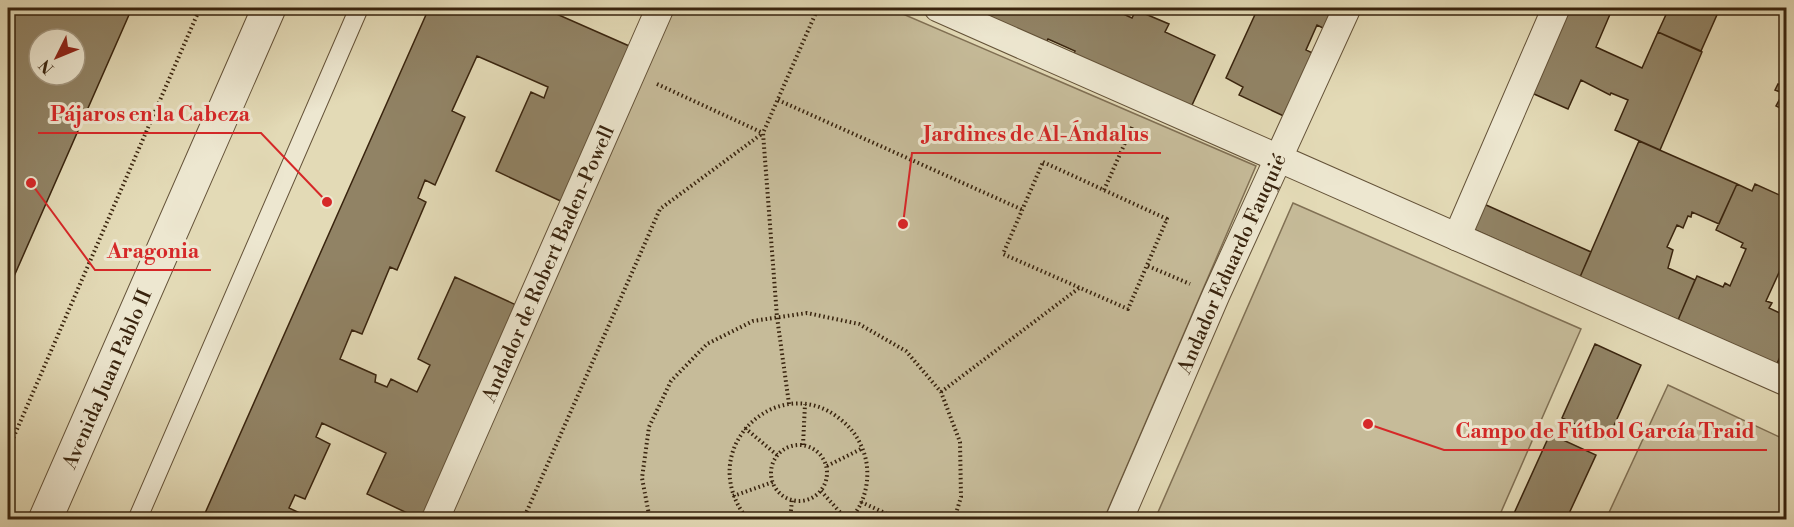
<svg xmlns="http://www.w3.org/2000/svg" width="1794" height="527" font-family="'Libre Bodoni',serif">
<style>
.green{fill:#c6bb99;stroke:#807054;stroke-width:1.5}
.building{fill:#918365;stroke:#39240e;stroke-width:1.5;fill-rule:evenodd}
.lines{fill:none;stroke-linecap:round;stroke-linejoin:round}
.service-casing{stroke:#645238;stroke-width:20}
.pedestrian-casing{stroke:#645238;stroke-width:29}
.tertiary-casing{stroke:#645238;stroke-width:35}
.path{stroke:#39240e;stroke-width:4;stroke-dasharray:1.5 3;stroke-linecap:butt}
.service{stroke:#ede7d0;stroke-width:18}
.pedestrian{stroke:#ede7d0;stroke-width:27}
.tertiary{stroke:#ede7d0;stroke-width:33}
.labels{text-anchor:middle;stroke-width:6;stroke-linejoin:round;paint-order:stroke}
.street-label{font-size:20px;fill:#39240e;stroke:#ede7d0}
.leader{fill:none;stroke:#d62828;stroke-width:2}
.callout-dot{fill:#d62828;stroke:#ede7d0;stroke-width:2}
.callout-label{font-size:21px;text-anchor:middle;font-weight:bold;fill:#d62828;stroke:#ede7d0;stroke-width:6;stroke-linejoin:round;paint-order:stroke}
</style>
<rect width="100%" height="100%" fill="#e3dab6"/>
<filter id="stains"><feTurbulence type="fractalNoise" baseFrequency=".00333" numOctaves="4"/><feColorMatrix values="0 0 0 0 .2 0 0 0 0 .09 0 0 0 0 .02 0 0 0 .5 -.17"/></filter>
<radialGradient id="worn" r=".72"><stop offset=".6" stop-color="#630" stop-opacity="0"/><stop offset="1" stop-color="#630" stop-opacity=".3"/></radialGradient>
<!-- green -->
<path class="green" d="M 670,8 L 889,8 L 1256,166 L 1104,519 L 447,520 Z
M 1293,203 L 1581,329 L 1498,519 L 1155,519 Z
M 1668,385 L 1786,440 L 1786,507 L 1781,519 L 1606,519 Z"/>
<!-- building -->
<path class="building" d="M 8,8 L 132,8 L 8,290 ZM 39,39 L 75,39 L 75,75 L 39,75 Z
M 429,8 L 543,8 L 636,49 L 567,204 L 496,171 L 531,92 L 544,98 L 548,87 L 477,56 L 452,111 L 465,117 L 435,185 L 425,180 L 418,198 L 426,202 L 397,270 L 390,267 L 362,334 L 352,330 L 340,359 L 376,375 L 375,382 L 387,387 L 391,379 L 417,392 L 430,365 L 418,359 L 455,277 L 525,309 L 422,520 L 367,494 L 386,453 L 322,423 L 316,437 L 330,444 L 305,499 L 295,495 L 289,508 L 304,515 L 302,520 L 202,520 Z
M 946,8 L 1082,8 L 1090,11 L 1092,8 L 1110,8 L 1132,18 L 1136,10 L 1169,24 L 1165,32 L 1215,55 L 1187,116 L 1069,62 L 1075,51 L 1048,39 L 1042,51 Z
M 1258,8 L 1340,8 L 1329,31 L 1317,25 L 1306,50 L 1319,56 L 1290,119 L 1239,95 L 1243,87 L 1226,78 Z
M 1561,8 L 1602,8 L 1611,12 L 1596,47 L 1642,68 L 1658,32 L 1702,52 L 1660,150 L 1615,130 L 1628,100 L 1611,93 L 1610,95 L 1581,80 L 1568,109 L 1525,90 Z
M 1669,8 L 1720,8 L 1701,51 L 1658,32 Z
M 1778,84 L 1786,87 L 1786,111 L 1776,106 L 1783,93 L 1775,90 Z
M 1639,141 L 1737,184 L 1719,224 L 1692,212 L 1691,217 L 1688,216 L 1683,228 L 1677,225 L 1667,247 L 1673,250 L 1668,268 L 1695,280 L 1678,320 L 1580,277 Z
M 1737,184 L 1752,191 L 1755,184 L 1786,198 L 1786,268 L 1782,266 L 1766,301 L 1772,303 L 1769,308 L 1786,316 L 1786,342 L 1777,364 L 1678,320 L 1697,276 L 1723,287 L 1725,283 L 1730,286 L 1746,249 L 1741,247 L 1743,243 L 1716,230 Z
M 1475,200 L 1591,252 L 1580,277 L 1464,225 Z
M 1786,342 L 1786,368 L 1777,364 Z
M 1595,344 L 1641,365 L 1608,439 L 1562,418 Z
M 1550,434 L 1596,455 L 1566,520 L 1511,520 Z"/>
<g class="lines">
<!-- service casing -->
<g class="service-casing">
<path id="service" d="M 137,520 L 359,8"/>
</g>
<!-- pedestrian casing -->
<g class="pedestrian-casing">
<g id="pedestrian">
<path d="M 938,8 L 1786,382"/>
<path d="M 1457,237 L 1556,8"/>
<path id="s1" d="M 435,520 L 660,8"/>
<path id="s2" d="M 1119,520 L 1216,295 L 1347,8"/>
</g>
</g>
<!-- tertiary casing -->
<g class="tertiary-casing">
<g id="tertiary">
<path id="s3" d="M 45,520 L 269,8"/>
</g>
</g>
<!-- path -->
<path class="path" d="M 657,84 L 763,133
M 778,100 L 1023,210
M 1043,162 L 1167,219 L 1128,309 L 1003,254 Z
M 1104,190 L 1133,125
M 1148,266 L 1190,284
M 941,392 L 1079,288
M 789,404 L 777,317 L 763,133 L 818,8
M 745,428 L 777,455
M771 473a28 28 0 1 1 56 0a28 28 0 1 1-56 0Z
M 803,445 L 805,404
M 8,450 L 200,8
M 827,466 L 863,448
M 821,491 L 847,520
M 733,496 L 773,482
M 861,502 L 900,520
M 523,520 L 660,209 L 763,133
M 650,520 L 642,478 L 649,427 L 671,381 L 707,344 L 753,321 L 807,313 L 859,324 L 906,351 L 941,392 L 960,442 L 961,497 L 954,520
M 748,520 C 691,449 779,369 840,419 C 854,430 862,443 866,460 C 870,480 865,505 849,520
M 790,520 L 792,500"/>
<!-- service -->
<use href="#service" class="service"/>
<!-- pedestrian -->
<use href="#pedestrian" class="pedestrian"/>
<!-- tertiary -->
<use href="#tertiary" class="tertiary"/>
</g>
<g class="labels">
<!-- street labels -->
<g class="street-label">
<text dy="7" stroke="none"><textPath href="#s2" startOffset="280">Andador Eduardo Fauquié</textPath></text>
<text dy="7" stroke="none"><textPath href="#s1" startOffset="280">Andador de Robert Baden-Powell</textPath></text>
<text dy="7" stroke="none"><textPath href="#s3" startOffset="154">Avenida Juan Pablo II</textPath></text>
</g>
</g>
<!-- callouts -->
<path class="leader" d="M327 202L261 133H38M903 224L912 153H1161M31 183L95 270H211M1368 424L1444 450H1767"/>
<g class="callout-dot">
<circle cx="327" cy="202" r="6"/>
<circle cx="903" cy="224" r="6"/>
<circle cx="31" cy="183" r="6"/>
<circle cx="1368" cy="424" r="6"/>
</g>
<g class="callout-label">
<text x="150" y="121">Pájaros en la Cabeza</text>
<text x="1036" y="141">Jardines de Al-Ándalus</text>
<text x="153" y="258">Aragonia</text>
<text x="1605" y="438">Campo de Fútbol García Traid</text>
</g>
<!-- margin -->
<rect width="1794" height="527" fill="none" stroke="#e3dab6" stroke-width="30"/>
<rect x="9" y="9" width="1776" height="509" fill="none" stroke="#39240e" stroke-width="3"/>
<rect x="15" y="15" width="1764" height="497" fill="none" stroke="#39240e" stroke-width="1.5"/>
<!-- north arrow -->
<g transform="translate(57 57) rotate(227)"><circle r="28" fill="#ede7d0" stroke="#a59982" stroke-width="1.5"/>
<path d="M0-4.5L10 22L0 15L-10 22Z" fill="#8f2418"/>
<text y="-9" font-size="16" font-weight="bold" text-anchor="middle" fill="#39240e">N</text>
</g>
<rect width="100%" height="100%" filter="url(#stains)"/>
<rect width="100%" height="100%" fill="url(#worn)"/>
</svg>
